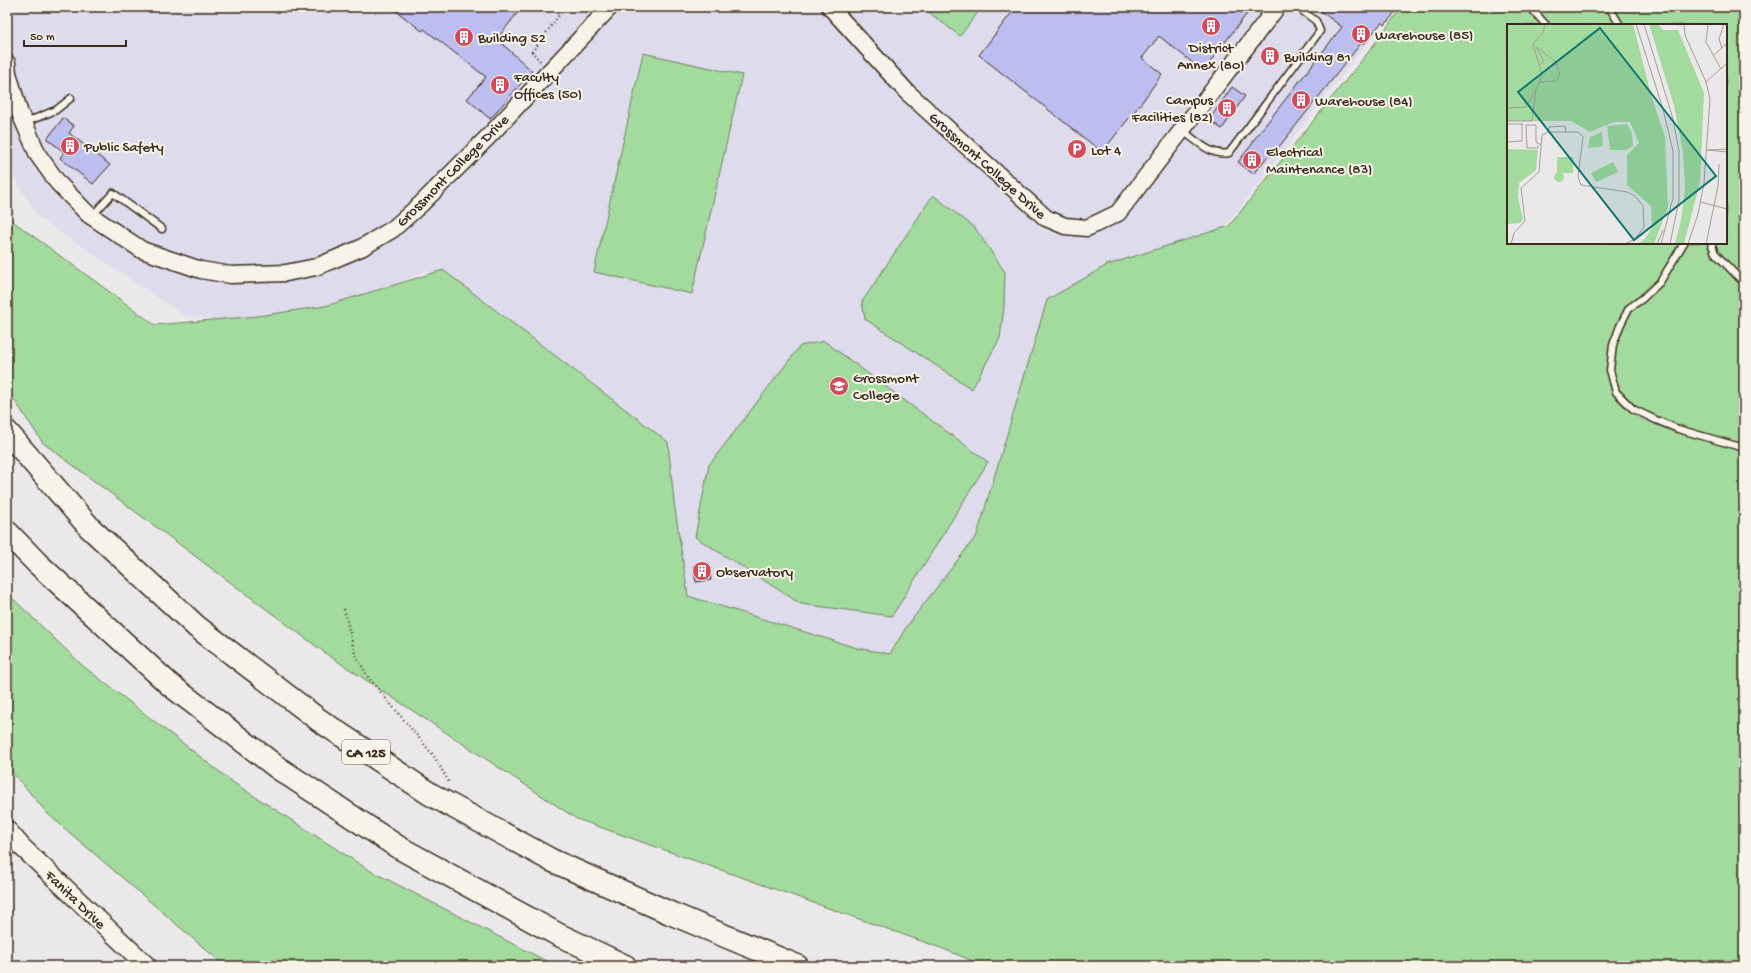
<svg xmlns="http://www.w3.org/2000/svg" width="1751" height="973" font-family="'Gochi Hand',sans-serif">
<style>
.built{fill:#dddbec}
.green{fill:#a3da9e;stroke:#6f825e;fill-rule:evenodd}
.building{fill:#bdbef0;stroke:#3b2a1e}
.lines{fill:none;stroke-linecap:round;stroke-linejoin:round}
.service-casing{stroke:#3b2a1e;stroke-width:9}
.tertiary-casing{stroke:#3b2a1e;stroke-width:19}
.secondary-casing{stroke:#3b2a1e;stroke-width:21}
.motorway-casing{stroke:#3b2a1e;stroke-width:25}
.path{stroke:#3b2a1e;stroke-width:2.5;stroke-dasharray:1 3;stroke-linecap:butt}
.service{stroke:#f7f3e8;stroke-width:6}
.tertiary{stroke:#f7f3e8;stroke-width:16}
.secondary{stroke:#f7f3e8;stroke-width:18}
.motorway{stroke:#f7f3e8;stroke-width:22}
.labels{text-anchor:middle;stroke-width:4;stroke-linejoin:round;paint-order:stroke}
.shield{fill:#f7f3e8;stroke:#73665b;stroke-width:1}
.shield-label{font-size:14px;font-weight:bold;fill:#3b2a1e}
.poi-label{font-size:15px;fill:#3b2a1e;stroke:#f7f3e8;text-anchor:start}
.street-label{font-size:15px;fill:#3b2a1e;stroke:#f7f3e8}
.inset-road{fill:none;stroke:#a59c98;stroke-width:1}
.view{fill:#0f766e;fill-opacity:0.15;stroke:#0f766e;stroke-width:2}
.inset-edge{fill:none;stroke:#3b2a1e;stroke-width:2}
</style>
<rect width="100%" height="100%" fill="#ebe8ea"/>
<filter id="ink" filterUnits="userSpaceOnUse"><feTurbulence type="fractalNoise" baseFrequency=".025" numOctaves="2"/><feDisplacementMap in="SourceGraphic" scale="8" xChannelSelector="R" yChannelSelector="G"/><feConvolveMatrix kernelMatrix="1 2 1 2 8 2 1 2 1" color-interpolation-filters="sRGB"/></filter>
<g filter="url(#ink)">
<!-- built -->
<path class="built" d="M 7,7 L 1395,7 L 878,674 L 688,596 L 654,446 L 427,270 L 301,327 L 185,316 L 38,217 L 7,165 Z"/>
<!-- green -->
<path class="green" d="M 922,7 L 982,7 L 960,36 Z
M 1402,7 L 1744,7 L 1744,966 L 985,966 L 941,948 L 577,819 L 328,655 L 43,443 L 7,389 L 7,217 L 155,325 L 258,316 L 325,306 L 443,270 L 668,442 L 674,502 L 688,596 L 857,648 L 890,654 L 907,626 L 977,535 L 1047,300 L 1107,265 L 1229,226 L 1370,50 ZM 1508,25 L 1726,25 L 1726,243 L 1508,243 Z
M 643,53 L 742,75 L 692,294 L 594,272 Z
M 933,195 L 975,228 L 1005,272 L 1004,307 L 1000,338 L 972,389 L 865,319 L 862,302 Z
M 824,341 L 988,462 L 892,616 L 801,604 L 695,537 L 709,465 L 800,346 Z
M 7,593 L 83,666 L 234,783 L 369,870 L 556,966 L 225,966 L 48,814 L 7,766 Z"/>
<!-- building -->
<path class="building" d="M 391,7 L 522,7 L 497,39 L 532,71 L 490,119 L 467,99 L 486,77 L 424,29 L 422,31 Z
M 1016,7 L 1252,7 L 1203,71 L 1159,36 L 1142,58 L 1162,74 L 1142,102 L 1102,152 L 979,55 Z
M 1315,7 L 1399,7 L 1385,25 L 1382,22 L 1364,44 L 1362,42 L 1271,157 L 1269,155 L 1253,174 L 1238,162 L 1253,143 L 1252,142 L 1342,27 Z
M 1232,87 L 1245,96 L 1222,129 L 1209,120 Z
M 63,118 L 74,126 L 69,133 L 110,165 L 93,184 L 60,158 L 64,152 L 47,139 Z
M 708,563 L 711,580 L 696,582 L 693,566 Z"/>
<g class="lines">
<!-- service casing -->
<g class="service-casing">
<path id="service" d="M 1530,7 L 1546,25
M 1609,7 L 1620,25
M 24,123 L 56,110 L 71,98
M 1183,131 C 1197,141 1212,157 1229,153 L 1320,31 L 1316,21 L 1297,7
M 92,216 L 113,193 L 162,229
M 1684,243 L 1660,282 L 1642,299 L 1629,308 L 1620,326 L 1613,345 L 1610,370 L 1616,392 L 1633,409 L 1656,420 L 1678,429 L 1744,448
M 1711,243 L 1715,253 L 1739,278 L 1744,280"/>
</g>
<!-- tertiary casing -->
<g class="tertiary-casing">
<path id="tertiary" d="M 830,7 L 907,92 L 1046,218 L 1065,226 L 1087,228 L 1118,213 L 1277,7
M 7,63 L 8,73 L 19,111 L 38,155 L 58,183 L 88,214 L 142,250 L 201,270 L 231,275 L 286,273 L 316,267 L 361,248 L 393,229 L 421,204 L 489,136 L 610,7"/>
</g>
<!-- secondary casing -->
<g class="secondary-casing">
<path id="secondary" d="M 7,830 L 21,846 L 147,966"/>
</g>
<!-- motorway casing -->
<g class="motorway-casing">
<path id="motorway" d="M 7,432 L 90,528 L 197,627 L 319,720 L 430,794 L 551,860 L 670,913 L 797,966
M 7,532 L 37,563 L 169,684 L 278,768 L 398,847 L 557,934 L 625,966"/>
</g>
<!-- path -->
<path class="path" d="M 540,61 L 532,52 L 565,7
M 344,609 L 355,654 L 368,677 L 434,756 L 450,784"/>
<!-- service -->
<use href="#service" class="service"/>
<!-- tertiary -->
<use href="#tertiary" class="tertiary"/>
<!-- secondary -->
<use href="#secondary" class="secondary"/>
<!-- motorway -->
<use href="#motorway" class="motorway"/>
</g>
</g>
<!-- icons -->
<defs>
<g id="building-disc" transform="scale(1)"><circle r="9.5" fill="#d1495b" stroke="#f7f3e8"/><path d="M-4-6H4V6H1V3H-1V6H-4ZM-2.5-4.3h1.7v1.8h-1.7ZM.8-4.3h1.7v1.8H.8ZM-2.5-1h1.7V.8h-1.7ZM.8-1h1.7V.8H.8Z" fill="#fff"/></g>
<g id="parking-disc" transform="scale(1)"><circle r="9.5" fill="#d1495b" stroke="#f7f3e8"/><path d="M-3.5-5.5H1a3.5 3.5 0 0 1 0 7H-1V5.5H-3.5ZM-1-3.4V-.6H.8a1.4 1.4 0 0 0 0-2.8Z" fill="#fff"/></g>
<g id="university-disc" transform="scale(1)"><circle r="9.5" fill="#d1495b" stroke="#f7f3e8"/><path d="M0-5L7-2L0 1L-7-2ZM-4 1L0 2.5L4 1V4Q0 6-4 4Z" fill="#fff"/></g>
</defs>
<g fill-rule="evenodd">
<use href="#building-disc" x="1211" y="26"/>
<use href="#building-disc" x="1361" y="34"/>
<use href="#building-disc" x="464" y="37"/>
<use href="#building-disc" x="1270" y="56"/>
<use href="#building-disc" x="500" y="85"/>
<use href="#building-disc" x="1301" y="100"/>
<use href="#building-disc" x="1227" y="108"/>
<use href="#building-disc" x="70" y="146"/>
<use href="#parking-disc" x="1077" y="149"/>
<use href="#building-disc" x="1252" y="160"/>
<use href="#university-disc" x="839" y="386"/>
<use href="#building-disc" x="702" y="571"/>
</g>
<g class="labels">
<!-- shield labels -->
<rect class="shield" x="342" y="740" width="48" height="24" rx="3"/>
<g class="shield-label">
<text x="366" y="757">CA 125</text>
</g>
<!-- poi labels -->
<g class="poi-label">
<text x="1375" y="39">Warehouse (85)</text>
<text x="478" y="42">Building 52</text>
<text x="1211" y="52" text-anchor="middle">District<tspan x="1211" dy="17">Annex (80)</tspan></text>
<text x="1284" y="61">Building 81</text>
<text x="514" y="81">Faculty<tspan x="514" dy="17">Offices (50)</tspan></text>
<text x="1213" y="104" text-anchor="end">Campus<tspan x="1213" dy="17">Facilities (82)</tspan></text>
<text x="1315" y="105">Warehouse (84)</text>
<text x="84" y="151">Public Safety</text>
<text x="1091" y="154">Lot 4</text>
<text x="1266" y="156">Electrical<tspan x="1266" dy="17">Maintenance (83)</tspan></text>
<text x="853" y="382">Grossmont<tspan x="853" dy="17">College</tspan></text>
<text x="716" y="576">Observatory</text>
</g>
<!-- street labels -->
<g class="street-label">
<text transform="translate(988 165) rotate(42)" y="5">Grossmont College Drive</text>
<text transform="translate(452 170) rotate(-45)" y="5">Grossmont College Drive</text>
<text transform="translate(76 899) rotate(44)" y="5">Fanita Drive</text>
</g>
</g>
<!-- overview -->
<g transform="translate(1507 24)">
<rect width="220" height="220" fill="#ebe8ea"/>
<path d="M 0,0 L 126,0 L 145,74 L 158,113 L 161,183 L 147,220 L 131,220 L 137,216 L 145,204 L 144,182 L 120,161 L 120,131 L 132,119 L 123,98 L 107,98 L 83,108 L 64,97 L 0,97 ZM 142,0 L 151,0 L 156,6 L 171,6 L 197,69 L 193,158 L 177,220 L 168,220 L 174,196 L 178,165 L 176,128 L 167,82 ZM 120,100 L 125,109 L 126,122 L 119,126 L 103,126 L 100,102 ZM 95,108 L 96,122 L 81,124 L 83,113 ZM 0,125 L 31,126 L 29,146 L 12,159 L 11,173 L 16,195 L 13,199 L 0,200 ZM 50,133 L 66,133 L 66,149 L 50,149 ZM 106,138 L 111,148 L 89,158 L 84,149 ZM47 153a5 5 0 1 1 10 0a5 5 0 1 1-10 0Z" fill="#a3da9e"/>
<path class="inset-road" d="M 129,0 L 156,85 L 166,127 L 166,174 L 154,220M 137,0 L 166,95 L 172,127 L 172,176 L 163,220M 177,0 L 178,11 L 199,58 L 203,75 L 197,159 L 191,190 L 181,220M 201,0 L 199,18 L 214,45M 215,24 L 212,15 L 217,0M 206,32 L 220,19M 32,42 L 37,37 L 29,23 L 48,37 L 53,51 L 49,57 L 33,58M 199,58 L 220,39M 0,84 L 19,83 L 29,65M 0,97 L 25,97 L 29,66 L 35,51 L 26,20 L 36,9 L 38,0M 0,100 L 16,100M 41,108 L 42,103 L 58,102 L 59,108M 0,118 L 15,117 L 15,100M 31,121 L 31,124 L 20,124 L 19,101 L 29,101 L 29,118 L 34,121M 200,126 L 220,128M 201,126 L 220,125M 194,178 L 220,185M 4,220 L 7,209 L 18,197 L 14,164 L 32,148 L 35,111 L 41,108 L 71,108 L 76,113 L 71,153 L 74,161 L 120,168 L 128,172 L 136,182 L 137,203 L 128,215 L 118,220M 150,220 L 156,206M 199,220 L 211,162 L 212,140"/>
<path class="view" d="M 93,4 L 209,152 L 127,216 L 11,68 Z"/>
<rect width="220" height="220" class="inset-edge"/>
</g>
<!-- margin -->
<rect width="1751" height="973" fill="none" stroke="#f7f3e8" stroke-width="24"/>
<rect x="12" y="12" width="1727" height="949" fill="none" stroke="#3b2a1e" stroke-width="1.5" filter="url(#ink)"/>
<!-- scale -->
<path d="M24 40v6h102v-6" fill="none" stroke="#3b2a1e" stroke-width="2"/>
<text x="30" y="40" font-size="12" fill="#3b2a1e" stroke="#f7f3e8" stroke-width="3" paint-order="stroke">50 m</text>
</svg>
